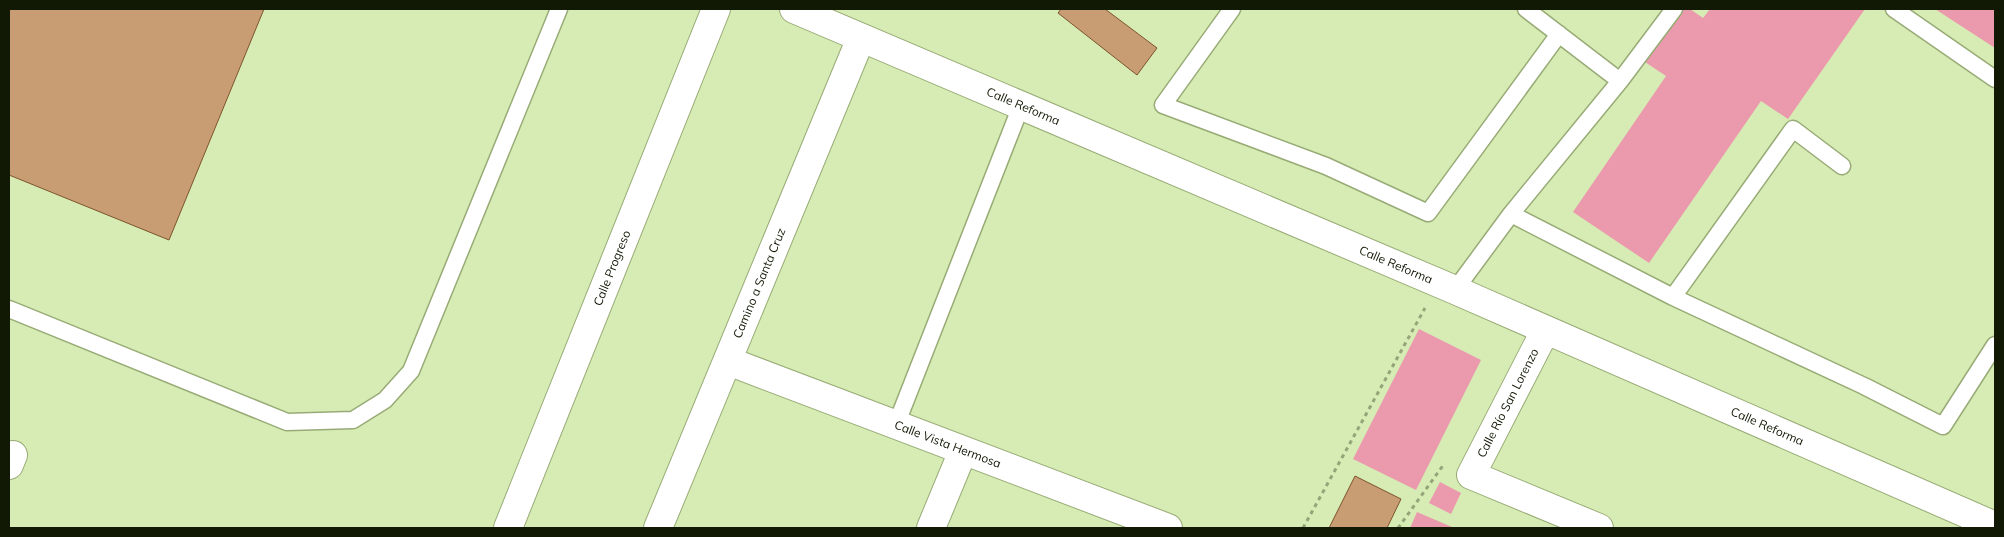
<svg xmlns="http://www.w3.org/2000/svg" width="2004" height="537" font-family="Mulish,sans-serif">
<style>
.green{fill:#eb99ac}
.building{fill:#c99d74;stroke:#7c542c}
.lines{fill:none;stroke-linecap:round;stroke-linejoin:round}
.lane-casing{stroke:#98ab76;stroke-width:19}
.street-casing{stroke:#98ab76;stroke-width:30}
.secondary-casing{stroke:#98ab76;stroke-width:30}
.path{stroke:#94a579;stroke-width:3;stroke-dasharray:4 4;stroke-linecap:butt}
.lane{stroke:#fff;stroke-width:16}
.street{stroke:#fff;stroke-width:28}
.secondary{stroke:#fff;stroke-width:28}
.labels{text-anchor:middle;stroke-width:4;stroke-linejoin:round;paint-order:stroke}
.street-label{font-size:12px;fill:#111804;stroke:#fff}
</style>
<rect width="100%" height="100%" fill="#d7ecb4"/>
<!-- green -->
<path class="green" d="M 1678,9 L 1690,9 L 1703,18 L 1710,9 L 1865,9 L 1788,119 L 1761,101 L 1649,263 L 1573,212 L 1666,76 L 1642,60 Z
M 1935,9 L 1995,9 L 1995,48 Z
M 1419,329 L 1481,360 L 1416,490 L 1353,459 Z
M 1440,482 L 1461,493 L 1451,514 L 1429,503 Z
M 1417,512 L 1452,527 L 1451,528 L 1410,528 Z"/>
<!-- building -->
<path class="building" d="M 9,9 L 264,9 L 169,240 L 9,175 Z
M 1061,9 L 1105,9 L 1157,48 L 1137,75 L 1058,13 Z
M 1355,476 L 1401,499 L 1387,528 L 1329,528 Z"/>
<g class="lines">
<!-- lane casing -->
<g class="lane-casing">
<path id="lane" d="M 1232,9 L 1163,105 L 1326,166 L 1428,213 L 1559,34
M 1526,9 L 1620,81
M 1674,9 L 1620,81 L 1511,214 L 1673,297 L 1864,386 L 1943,426 L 1995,345
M 1894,9 L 1995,79
M 1455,290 L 1511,214
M 1673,297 L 1793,129 L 1842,166
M 9,309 L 287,422 L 353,420 L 385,400 L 411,371 L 559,9
M 896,425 L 1021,106"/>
</g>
<!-- street casing -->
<g class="street-casing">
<g id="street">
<path d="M 1545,331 L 1471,475 L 1599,528"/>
<path id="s1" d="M 728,361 L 1168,528"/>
<path d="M 9,465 L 13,455"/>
<path id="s2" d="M 508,528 L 716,9"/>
<path d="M 931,528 L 963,451"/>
</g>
</g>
<!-- secondary casing -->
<g class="secondary-casing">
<g id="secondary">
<path id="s3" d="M 794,9 L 1455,290 L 1995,526"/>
<path id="s4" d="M 658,528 L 861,38"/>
</g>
</g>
<!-- path -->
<path class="path" d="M 1303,528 L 1425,308
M 1398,528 L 1444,464"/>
<!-- lane -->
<use href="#lane" class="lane"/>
<!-- street -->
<use href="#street" class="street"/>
<!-- secondary -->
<use href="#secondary" class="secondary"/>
</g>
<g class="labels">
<!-- street labels -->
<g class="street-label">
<text dy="4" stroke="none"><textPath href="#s3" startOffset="249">Calle Reforma</textPath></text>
<text dy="4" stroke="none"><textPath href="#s3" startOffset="654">Calle Reforma</textPath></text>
<text dy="4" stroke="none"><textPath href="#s2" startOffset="280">Calle Progreso</textPath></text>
<text dy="4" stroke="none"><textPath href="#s4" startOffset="265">Camino a Santa Cruz</textPath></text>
<text transform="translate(1508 403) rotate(-63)" y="4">Calle Río San Lorenzo</text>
<text dy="4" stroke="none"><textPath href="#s3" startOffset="1059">Calle Reforma</textPath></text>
<text dy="4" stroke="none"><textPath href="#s1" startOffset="235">Calle Vista Hermosa</textPath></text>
</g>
</g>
<!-- border -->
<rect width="2004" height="537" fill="none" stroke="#111804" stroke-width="20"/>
</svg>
